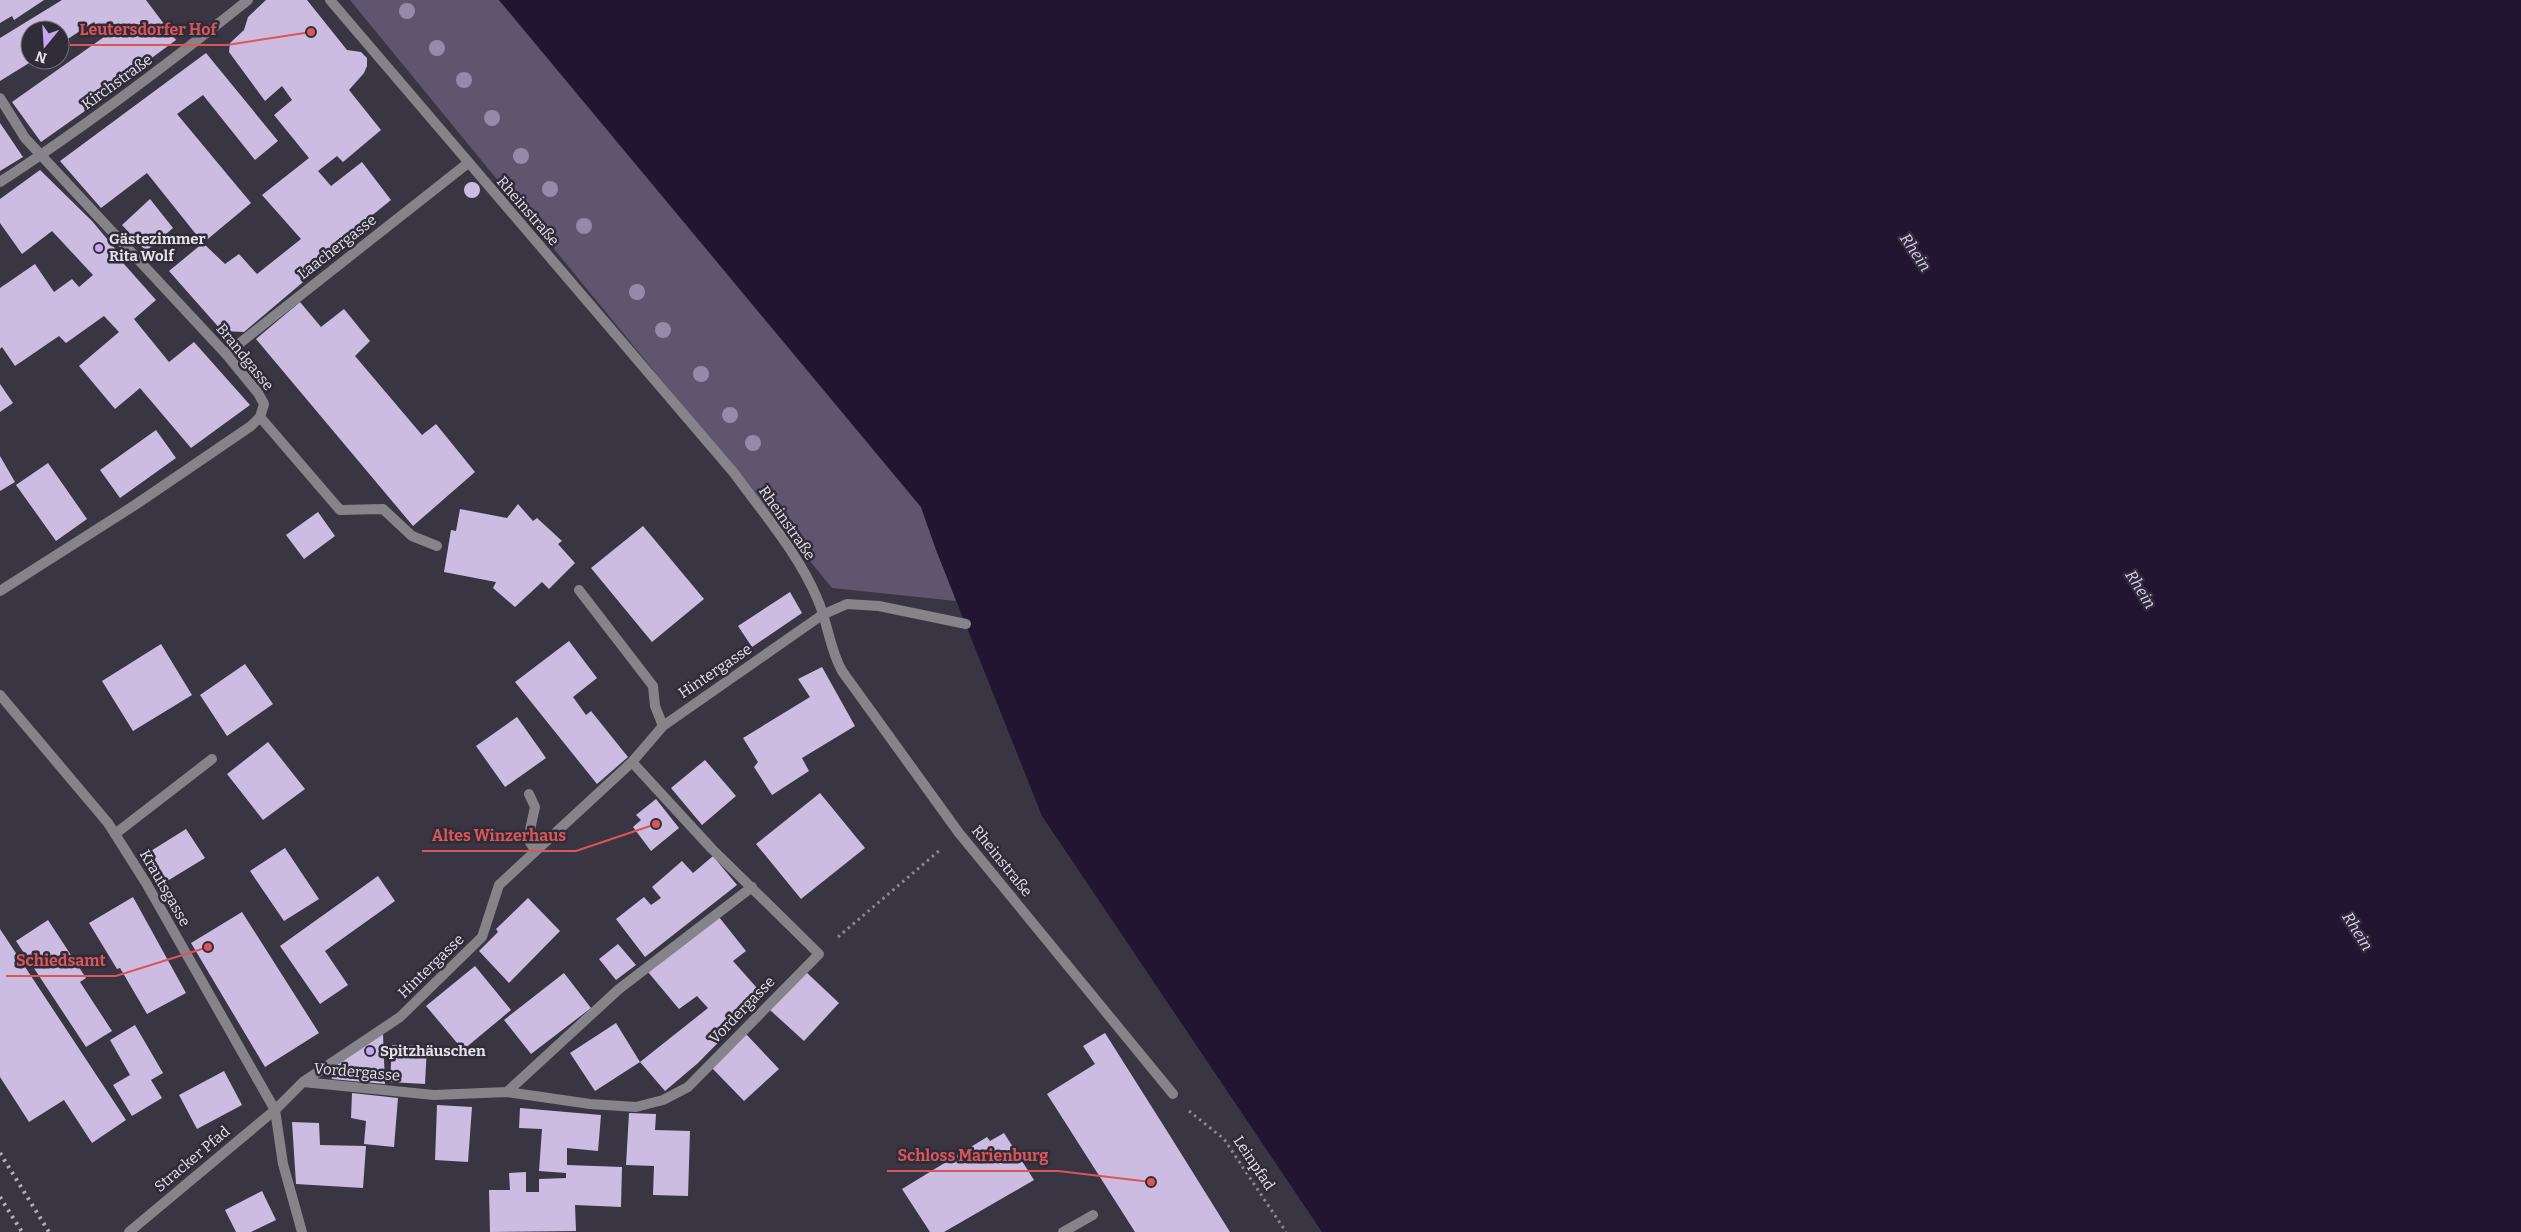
<svg xmlns="http://www.w3.org/2000/svg" width="2521" height="1232" font-family="Bitter,serif">
<style>
.green{fill:#60556f}
.water{fill:#211531}
.building{fill:#ccbce2}
.lines{fill:none;stroke-linecap:round;stroke-linejoin:round}
.path{stroke:#8c8893;stroke-width:3;stroke-dasharray:2.5 4;stroke-linecap:butt}
.lane{stroke:#86838a;stroke-width:10}
.street{stroke:#86838a;stroke-width:10}
.rail{stroke:#b3aeb9;stroke-width:4;stroke-dasharray:2.5 5;stroke-linecap:butt}
.tree{fill:#968aaa}
.poi-dot{fill:#c6a6f0;stroke:#302b38;stroke-width:2}
.labels{text-anchor:middle;stroke-width:5;stroke-linejoin:round;paint-order:stroke}
.street-label{font-size:15px;fill:#e5e1ea;stroke:#302b38}
.poi-label{font-size:15px;font-weight:bold;fill:#e5e1ea;stroke:#302b38;text-anchor:start}
.water-label{font-size:16px;font-style:italic;fill:#dfccfb;stroke:#302b38}
.leader{fill:none;stroke:#da5658;stroke-width:2}
.callout-dot{fill:#da5658;stroke:#302b38;stroke-width:2}
.callout-label{font-size:16px;text-anchor:middle;font-weight:bold;fill:#da5658;stroke:#302b38;stroke-width:5;stroke-linejoin:round;paint-order:stroke}
</style>
<rect width="100%" height="100%" fill="#3a3543"/>
<!-- green -->
<path class="green" d="M 350,0 L 499,0 L 921,507 L 956,601 L 832,588 Z"/>
<!-- water -->
<path class="water" d="M 499,0 L 2521,0 L 2521,1232 L 1322,1232 L 1042,816 L 936,550 L 921,507 Z"/>
<!-- building -->
<path class="building" d="M 0,0 L 44,0 L 14,20 L 12,16 L 0,23 Z
M 62,0 L 146,0 L 176,40 L 130,74 L 133,77 L 41,142 L 12,102 L 104,37 L 94,22 L 60,44 L 60,30 L 30,30 L 30,60 L 34,60 L 0,81 L 0,38 Z
M 266,0 L 307,0 L 347,50 L 361,52 L 367,58 L 367,66 L 364,73 L 349,90 L 381,130 L 343,162 L 337,156 L 318,171 L 331,186 L 362,162 L 391,200 L 317,260 L 322,266 L 244,332 L 222,331 L 169,271 L 203,243 L 225,264 L 239,254 L 257,274 L 301,239 L 262,195 L 309,158 L 274,115 L 292,100 L 282,86 L 265,101 L 229,52 L 230,43 L 244,30 L 248,17 Z
M 206,53 L 278,141 L 255,160 L 203,95 L 177,114 L 251,203 L 203,243 L 147,173 L 101,208 L 60,161 Z
M 0,123 L 23,157 L 0,171 Z
M 40,170 L 92,221 L 118,252 L 116,255 L 156,300 L 134,319 L 169,362 L 194,342 L 250,405 L 191,448 L 140,388 L 115,409 L 79,366 L 119,332 L 104,316 L 66,343 L 59,336 L 15,366 L 2,347 L 0,349 L 0,288 L 35,264 L 54,292 L 72,279 L 79,287 L 93,275 L 52,231 L 22,254 L 0,223 L 0,199 Z
M464 190a8 8 0 1 1 16 0a8 8 0 1 1-16 0Z
M 150,199 L 173,228 L 146,251 L 122,225 Z
M 300,302 L 321,327 L 344,309 L 370,341 L 355,356 L 422,435 L 436,424 L 475,472 L 413,526 L 256,339 Z
M 0,384 L 13,403 L 0,412 Z
M 156,430 L 176,458 L 120,498 L 100,470 Z
M 0,456 L 15,482 L 0,491 Z
M 48,463 L 87,519 L 56,541 L 16,485 Z
M 518,504 L 533,521 L 537,518 L 562,541 L 558,544 L 575,563 L 549,589 L 542,582 L 515,607 L 493,588 L 496,582 L 444,572 L 451,530 L 456,531 L 460,509 L 507,518 Z
M 318,512 L 335,536 L 304,559 L 286,535 Z
M 643,526 L 704,599 L 652,642 L 591,568 Z
M 790,592 L 802,613 L 752,647 L 738,626 Z
M 569,641 L 597,678 L 573,697 L 586,715 L 591,711 L 628,757 L 597,784 L 515,682 Z
M 161,644 L 192,695 L 133,731 L 102,681 Z
M 245,664 L 273,704 L 227,736 L 200,695 Z
M 822,667 L 855,726 L 802,758 L 809,771 L 772,795 L 754,767 L 758,762 L 743,738 L 810,697 L 798,679 Z
M 517,717 L 546,758 L 505,787 L 476,746 Z
M 268,742 L 305,789 L 263,820 L 227,774 Z
M 705,760 L 736,796 L 702,825 L 671,788 Z
M 820,793 L 865,848 L 801,899 L 756,844 Z
M 656,799 L 679,828 L 651,851 L 633,827 L 641,820 L 636,815 Z
M 186,829 L 205,858 L 164,883 L 146,854 Z
M 285,848 L 319,899 L 284,921 L 250,871 Z
M 713,856 L 737,885 L 645,957 L 616,919 L 644,897 L 651,905 L 661,898 L 652,887 L 682,861 L 693,873 Z
M 378,876 L 395,901 L 325,951 L 348,985 L 320,1004 L 280,946 Z
M 133,897 L 186,993 L 147,1014 L 120,968 L 117,969 L 89,923 Z
M 528,898 L 560,931 L 509,983 L 479,951 L 498,932 L 496,929 Z
M 242,912 L 319,1033 L 265,1067 L 191,943 Z
M 719,917 L 746,951 L 733,961 L 764,996 L 698,1063 L 665,1091 L 640,1062 L 708,1008 L 697,996 L 679,1009 L 648,972 Z
M 48,920 L 86,978 L 80,982 L 112,1031 L 86,1047 L 16,941 Z
M 0,929 L 126,1120 L 92,1143 L 64,1100 L 29,1122 L 0,1077 Z
M 618,944 L 636,965 L 616,980 L 599,959 Z
M 475,966 L 511,1010 L 463,1050 L 426,1006 Z
M 805,971 L 839,1003 L 804,1041 L 770,1010 Z
M 564,973 L 591,1008 L 531,1054 L 504,1020 Z
M 616,1023 L 640,1062 L 595,1091 L 570,1053 Z
M 135,1025 L 163,1073 L 151,1080 L 162,1098 L 132,1116 L 113,1085 L 130,1075 L 110,1040 Z
M 1105,1033 L 1167,1131 L 1230,1232 L 1135,1232 L 1047,1094 L 1095,1064 L 1083,1046 Z
M 383,1034 L 385,1084 L 332,1079 L 331,1067 Z
M 746,1034 L 779,1069 L 744,1101 L 711,1067 Z
M 392,1045 L 427,1046 L 425,1084 L 390,1082 Z
M 224,1071 L 242,1105 L 197,1129 L 179,1095 Z
M 352,1093 L 398,1098 L 394,1147 L 364,1144 L 366,1121 L 351,1118 Z
M 437,1105 L 472,1107 L 468,1162 L 435,1160 Z
M 520,1108 L 601,1115 L 598,1151 L 567,1148 L 567,1165 L 622,1167 L 621,1207 L 575,1205 L 576,1231 L 490,1232 L 489,1190 L 510,1190 L 509,1173 L 526,1172 L 526,1192 L 539,1192 L 539,1179 L 566,1178 L 566,1173 L 539,1171 L 542,1129 L 519,1128 Z
M 629,1113 L 656,1114 L 655,1130 L 690,1131 L 688,1196 L 653,1195 L 654,1166 L 626,1165 Z
M 292,1122 L 319,1123 L 320,1145 L 366,1146 L 363,1188 L 296,1184 Z
M 1004,1133 L 1034,1180 L 944,1232 L 930,1232 L 902,1189 L 987,1137 L 990,1141 Z
M 262,1191 L 276,1220 L 251,1232 L 236,1232 L 225,1210 Z"/>
<g class="lines">
<!-- path -->
<path class="path" d="M 838,937 L 940,850
M 1189,1111 L 1224,1139 L 1286,1232"/>
<!-- lane -->
<path class="lane" d="M 226,354 L 468,163
M 260,417 L 340,510 L 383,509 L 412,536 L 437,546
M 579,590 L 653,686 L 655,706 L 663,726
M 529,794 L 535,807 L 528,839 L 535,850
M 115,834 L 212,759
M 303,1082 L 400,1017 L 482,937 L 499,885 L 632,762 L 663,726 L 822,615 L 847,604 L 879,606 L 966,624
M 507,1092 L 619,989 L 752,887
M 129,1232 L 275,1110 L 303,1082 L 434,1095 L 507,1092 L 590,1104 L 636,1107 L 663,1100 L 688,1087 L 819,954 L 712,849 L 632,762
M 1063,1232 L 1093,1215"/>
<!-- street -->
<path class="street" d="M 330,0 L 734,473 C 763,513 798,553 817,598 C 828,622 829,648 842,671 L 959,833 L 1173,1094
M 0,98 L 25,138 L 226,354 L 258,393 L 264,404 L 260,417 L 251,426 L 135,505 L 0,591
M 0,182 C 86,126 168,64 248,0
M 0,695 L 108,823 L 146,883 L 275,1110 L 283,1164 L 302,1232"/>
<!-- rail -->
<path class="rail" d="M 0,1153 L 49,1232
M 0,1197 L 22,1232"/>
</g>
<!-- trees -->
<g class="tree">
<circle cx="407" cy="11" r="8"/>
<circle cx="437" cy="48" r="8"/>
<circle cx="464" cy="80" r="8"/>
<circle cx="492" cy="118" r="8"/>
<circle cx="521" cy="156" r="8"/>
<circle cx="550" cy="189" r="8"/>
<circle cx="584" cy="226" r="8"/>
<circle cx="637" cy="292" r="8"/>
<circle cx="663" cy="330" r="8"/>
<circle cx="701" cy="374" r="8"/>
<circle cx="730" cy="415" r="8"/>
<circle cx="753" cy="443" r="8"/>
</g>
<!-- markers -->
<g class="poi-dot">
<circle cx="99" cy="248" r="5"/>
<circle cx="370" cy="1051" r="5"/>
</g>
<g class="labels">
<!-- street labels -->
<g class="street-label">
<text transform="translate(117 82) rotate(-36)" y="5">Kirchstraße</text>
<text transform="translate(528 211) rotate(49)" y="5">Rheinstraße</text>
<text transform="translate(337 247) rotate(-38)" y="5">Laachergasse</text>
<text transform="translate(245 357) rotate(51)" y="5">Brandgasse</text>
<text transform="translate(787 523) rotate(55)" y="5">Rheinstraße</text>
<text transform="translate(715 671) rotate(-34)" y="5">Hintergasse</text>
<text transform="translate(1002 861) rotate(51)" y="5">Rheinstraße</text>
<text transform="translate(165 888) rotate(60)" y="5">Krautsgasse</text>
<text transform="translate(431 966) rotate(-44)" y="5">Hintergasse</text>
<text transform="translate(742 1010) rotate(-46)" y="5">Vordergasse</text>
<text transform="translate(357 1072) rotate(5)" y="5">Vordergasse</text>
<text transform="translate(192 1159) rotate(-40)" y="5">Stracker Pfad</text>
<text transform="translate(1254 1163) rotate(56)" y="5">Leinpfad</text>
</g>
<!-- poi labels -->
<g class="poi-label">
<text x="109" y="244">Gästezimmer<tspan x="109" dy="17">Rita Wolf</tspan></text>
<text x="380" y="1056">Spitzhäuschen</text>
</g>
<!-- water labels -->
<g class="water-label">
<text transform="translate(1916 252) rotate(56)" y="6">Rhein</text>
<text transform="translate(2141 589) rotate(58)" y="6">Rhein</text>
<text transform="translate(2358 931) rotate(58)" y="6">Rhein</text>
</g>
</g>
<!-- callouts -->
<path class="leader" d="M311 32L227 45H70M656 824L576 851H422M208 947L116 976H6M1151 1182L1058 1171H887"/>
<g class="callout-dot">
<circle cx="311" cy="32" r="5"/>
<circle cx="656" cy="824" r="5"/>
<circle cx="208" cy="947" r="5"/>
<circle cx="1151" cy="1182" r="5"/>
</g>
<g class="callout-label">
<text x="148" y="35">Leutersdorfer Hof</text>
<text x="499" y="841">Altes Winzerhaus</text>
<text x="61" y="966">Schiedsamt</text>
<text x="973" y="1161">Schloss Marienburg</text>
</g>
<!-- north arrow -->
<g transform="translate(45 45) rotate(198)"><circle r="24" fill="#302b38" stroke="#78747f"/>
<path d="M0-4L9 19L0 12L-9 19Z" fill="#c6a6f0"/>
<text y="-8" font-size="14" font-weight="bold" text-anchor="middle" fill="#e5e1ea">N</text>
</g>
</svg>
